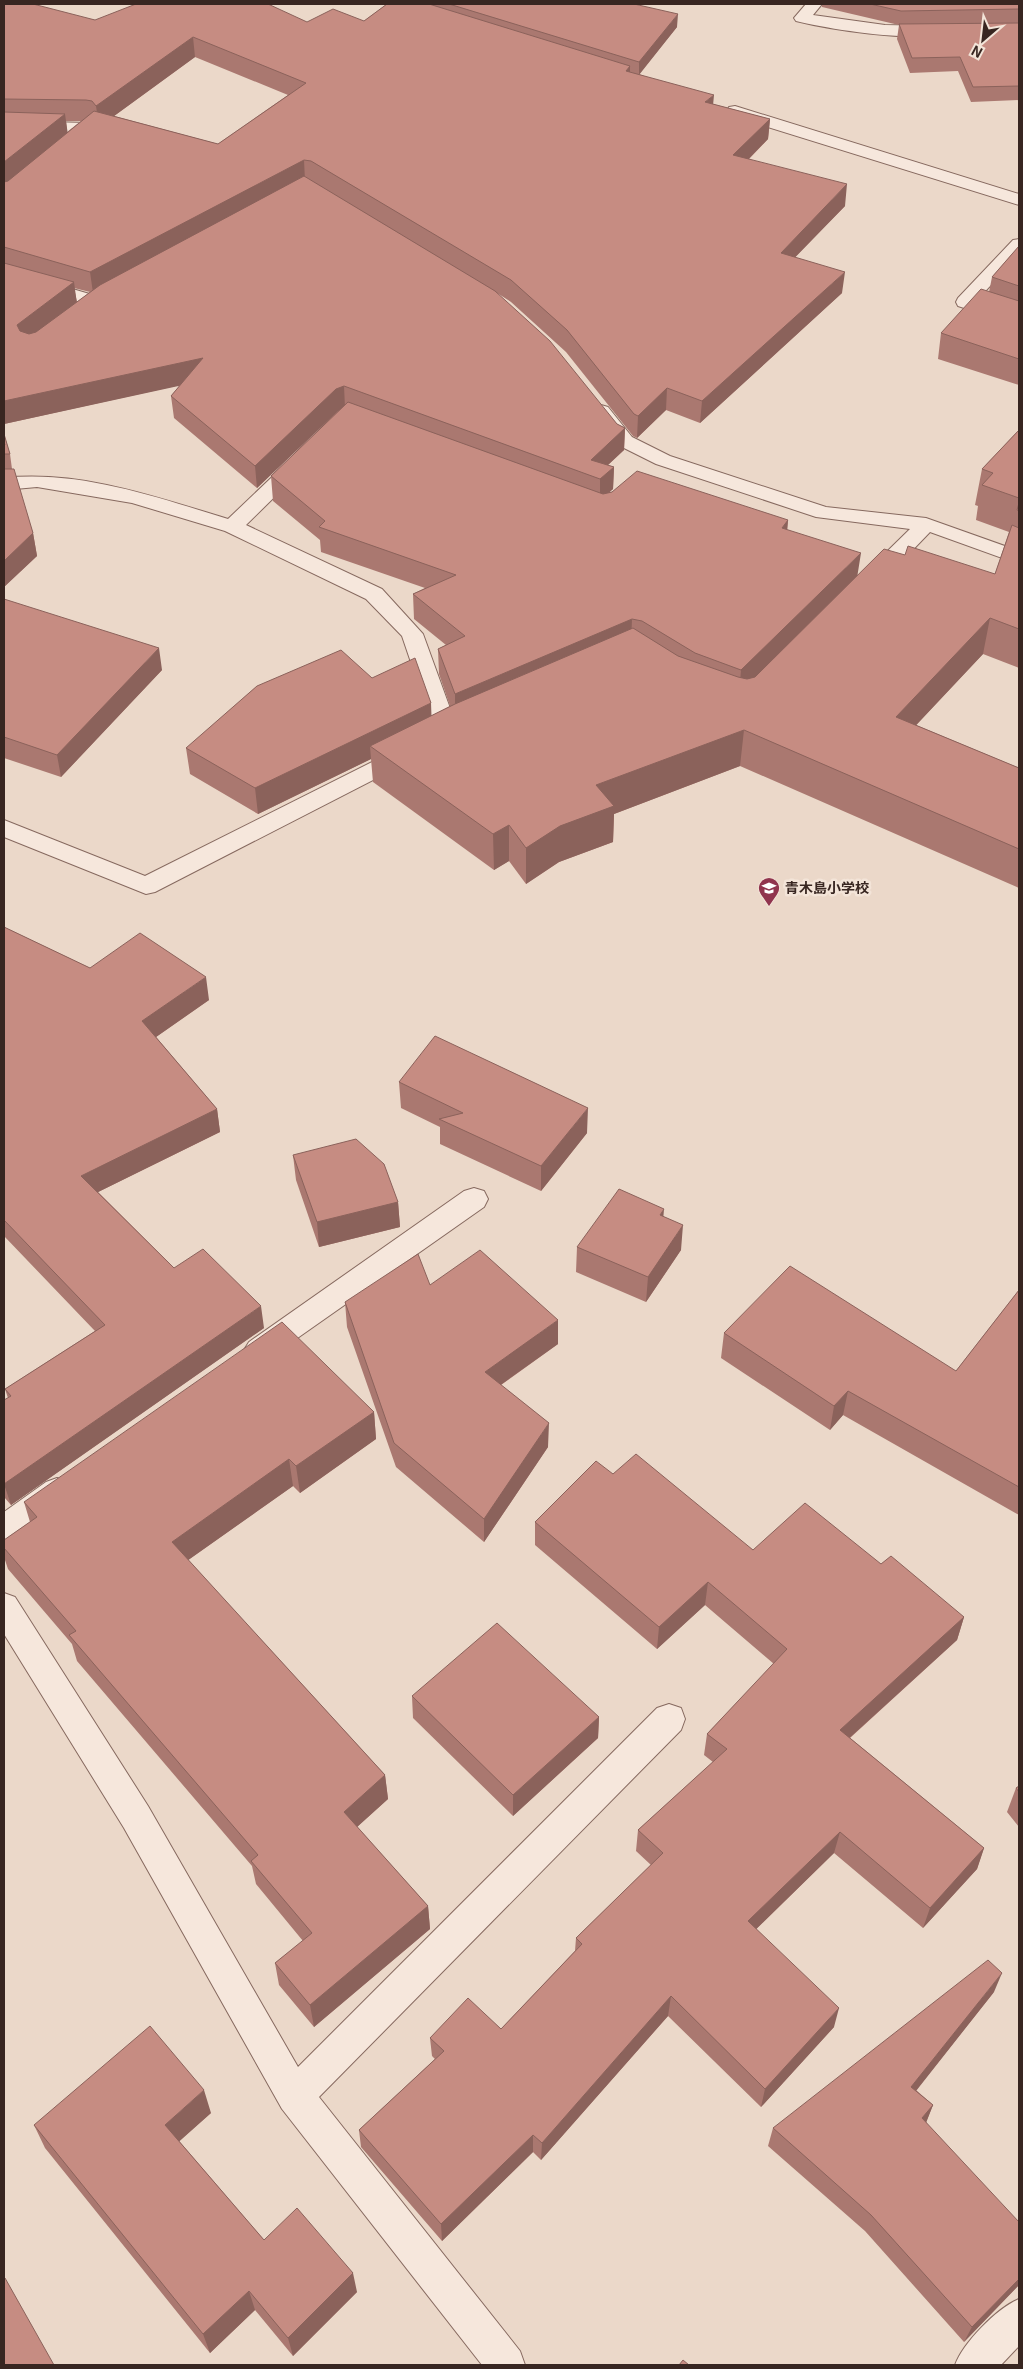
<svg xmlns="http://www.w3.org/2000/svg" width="1023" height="2369" font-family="Georgia,'Noto Sans JP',serif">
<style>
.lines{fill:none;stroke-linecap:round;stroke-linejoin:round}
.minor-casing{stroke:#86695f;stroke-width:2}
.minor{fill:#f6e7dc;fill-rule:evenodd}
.wall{fill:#aa7870;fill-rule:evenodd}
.shaded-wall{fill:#8b625b}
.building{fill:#c68c82;stroke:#8b625b}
.labels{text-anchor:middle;stroke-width:5;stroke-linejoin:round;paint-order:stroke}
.poi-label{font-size:14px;font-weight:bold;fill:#382621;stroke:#f3e4d8;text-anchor:start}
</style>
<rect width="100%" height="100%" fill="#ebd8c9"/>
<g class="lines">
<!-- minor casing -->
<g class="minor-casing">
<path id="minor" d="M 806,4 L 822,4 L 813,15 L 885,25 L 935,26 L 941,28 L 943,31 L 941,34 C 910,42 828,29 796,21 L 794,18 Z
M 735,106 L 1019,194 L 1019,205 L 729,115 L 727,111 L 729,107 Z
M 4,121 L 89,123 L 95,124 L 98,128 C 91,138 79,148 67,145 L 64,141 L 73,133 L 4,131 Z
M 1019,239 L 1019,255 L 977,300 L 1019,314 L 1019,326 L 958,306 L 956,302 L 958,298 L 1013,240 Z
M 4,269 L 93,295 L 110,286 L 124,286 L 126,290 L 124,294 L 95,307 L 4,281 Z
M 601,405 L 608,407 L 632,437 L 670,456 L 826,507 L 926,518 L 1019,551 L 1019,564 L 930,532 L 879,585 L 871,586 L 863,585 L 860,580 L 863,575 L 910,529 L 816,517 L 656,464 L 618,445 L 591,411 L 594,407 Z
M 299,456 L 306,458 L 309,462 L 306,466 L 246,525 L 382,589 L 423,634 L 459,733 L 455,738 L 447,740 L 439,738 L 435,733 L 402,636 L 366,599 L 225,531 L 132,503 L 37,487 L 4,490 L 4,478 C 80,470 156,497 228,519 L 292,458 Z
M 404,747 L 412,750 L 416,755 L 412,760 L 155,892 L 146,894 L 4,837 L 4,820 L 145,876 L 396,750 Z
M 474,1188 L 484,1191 L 488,1199 L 484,1207 L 269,1358 L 259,1362 L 249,1358 L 244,1350 L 249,1342 L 464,1191 Z
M 57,1478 L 68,1482 L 72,1491 L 68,1500 L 15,1538 L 4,1542 L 4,1512 L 46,1482 Z
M 4,1593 L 15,1597 L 148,1806 L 298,2067 L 657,1708 L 669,1704 L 681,1708 L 685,1719 L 681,1730 L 319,2097 L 520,2351 L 525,2365 L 482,2365 L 282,2109 L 124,1828 L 4,1634 Z
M 1019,2299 L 1019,2346 L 1001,2365 L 955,2365 C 963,2343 997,2308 1019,2299 Z"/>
</g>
<!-- minor -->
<use href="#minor" class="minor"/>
</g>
<!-- wall -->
<path class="wall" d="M 4,4 L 95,20 L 307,22 L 364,21 L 387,4 L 634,4 L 677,27 L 639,74 L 713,104 L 770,119 L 768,139 L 749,159 L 845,206 L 795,257 L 842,293 L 700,423 L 666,410 L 637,438 L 633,436 L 566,352 L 511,302 L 497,293 L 617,424 L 625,428 L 624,450 L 608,465 L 614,467 L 613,489 L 609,492 L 788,520 L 787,530 L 857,575 L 905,555 L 995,574 L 1009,532 L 976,520 L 978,506 L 975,505 L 982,469 L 1019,430 L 1019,668 L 983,654 L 916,725 L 1019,768 L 1019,888 L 740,766 L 614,814 L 613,842 L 559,862 L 526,884 L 509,861 L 494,870 L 373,782 L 371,759 L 258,814 L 190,774 L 186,748 L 372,678 L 431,703 L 431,716 L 450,706 L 439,674 L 438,649 L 446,645 L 414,619 L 413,594 L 425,588 L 321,552 L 320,540 L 273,501 L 271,476 L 339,410 L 338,411 L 257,488 L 174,418 L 171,396 L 180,385 L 4,424 ZM 195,57 L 288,95 L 218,144 L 114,116 ZM 66,121 L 81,121 L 67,132 ZM 74,288 L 90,292 L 77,302 Z
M 822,4 L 1019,4 L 1019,100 L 971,102 L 958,71 L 910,73 L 897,39 L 899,25 L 822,7 Z
M 1019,246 L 1019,385 L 938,359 L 941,333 L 989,292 L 992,277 Z
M 4,434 L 10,454 L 12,469 L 33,533 L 37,556 L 4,587 Z
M 4,599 L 162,670 L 61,777 L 4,758 Z
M 4,927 L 90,968 L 209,1000 L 156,1037 L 217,1109 L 220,1132 L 98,1192 L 174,1268 L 264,1328 L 11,1505 L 4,1497 L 4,1400 L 8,1398 L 5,1389 L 95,1331 L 4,1236 Z
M 399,1082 L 587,1133 L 541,1191 L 440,1144 L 440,1127 L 401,1108 Z
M 293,1155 L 398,1202 L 400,1227 L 319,1247 L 296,1180 Z
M 664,1217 L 681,1250 L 646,1302 L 576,1272 L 577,1247 Z
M 430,1285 L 558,1344 L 501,1385 L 548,1447 L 484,1542 L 396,1467 L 347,1327 L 345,1302 Z
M 1019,1290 L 1019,1515 L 843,1415 L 830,1430 L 721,1358 L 724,1333 L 956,1371 Z
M 374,1412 L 376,1439 L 300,1493 L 293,1486 L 188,1560 L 385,1775 L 388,1799 L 357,1827 L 428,1906 L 430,1929 L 314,2027 L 279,1985 L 275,1963 L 303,1941 L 256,1884 L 252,1866 L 77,1661 L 72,1644 L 8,1569 L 4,1557 L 4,1540 L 30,1522 L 24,1502 Z
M 613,1474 L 753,1550 L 881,1564 L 964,1617 L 957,1640 L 850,1738 L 984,1848 L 977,1869 L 923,1928 L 834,1853 L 756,1929 L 834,2027 L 761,2107 L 668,2016 L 541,2160 L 533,2152 L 442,2241 L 361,2147 L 359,2130 L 435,2059 L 432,2056 L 430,2038 L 501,2029 L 575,1951 L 576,1938 L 651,1865 L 636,1851 L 638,1830 L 713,1762 L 704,1755 L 707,1734 L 774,1664 L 705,1605 L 657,1649 L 535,1545 L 535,1522 Z
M 412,1696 L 599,1717 L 598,1738 L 513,1816 L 413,1718 Z
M 1019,1786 L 1019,1827 L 1007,1812 L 1016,1788 Z
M 994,1992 L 916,2090 L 933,2105 L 926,2122 L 1019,2285 L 964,2342 L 865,2231 L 768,2146 L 773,2128 Z
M 211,2113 L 179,2141 L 264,2240 L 357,2292 L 293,2356 L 255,2310 L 210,2353 L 45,2148 L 34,2125 Z"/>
<!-- shaded-wall -->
<path class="shaded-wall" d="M 678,14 L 677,27 L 639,75 L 639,62 Z
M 193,37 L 195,57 L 99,127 L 96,106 Z
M 630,66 L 630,86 L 626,71 Z
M 714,95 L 712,116 L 705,102 Z
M 65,114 L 68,135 L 4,186 L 4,162 Z
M 770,119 L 768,139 L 732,176 L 733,155 Z
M 304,160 L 305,181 L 93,293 L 90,272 Z
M 847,184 L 845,206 L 779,274 L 781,253 Z
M 845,272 L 842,293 L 700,423 L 702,401 Z
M 74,282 L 77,304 L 21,347 L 17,325 Z
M 203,358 L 206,380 L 4,424 L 4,401 Z
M 344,386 L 345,408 L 338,411 L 257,488 L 255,466 L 336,389 Z
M 667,388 L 666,410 L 637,438 L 638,416 Z
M 625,428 L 624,450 L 595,477 L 591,460 Z
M 614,467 L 613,489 L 600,501 L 600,479 Z
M 788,520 L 786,544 L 782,528 Z
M 33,533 L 37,556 L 4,587 L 4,561 Z
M 861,553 L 857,578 L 739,695 L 741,670 Z
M 990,618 L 983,654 L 890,753 L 896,717 Z
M 632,619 L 631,644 L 455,719 L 455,694 Z
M 159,648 L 162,670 L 61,777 L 57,755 Z
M 431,703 L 432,729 L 370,746 L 371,759 L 258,814 L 255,788 Z
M 744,730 L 740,766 L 614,814 L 613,842 L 559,862 L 526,884 L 526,848 L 596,785 Z
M 509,825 L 509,861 L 494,870 L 493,834 Z
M 206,977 L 209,1000 L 146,1044 L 142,1021 Z
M 588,1108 L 587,1133 L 541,1191 L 541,1166 Z
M 217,1109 L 220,1132 L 86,1198 L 81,1176 Z
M 398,1202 L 400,1227 L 319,1247 L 317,1222 Z
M 664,1209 L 662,1234 L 660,1215 Z
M 683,1225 L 681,1250 L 646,1302 L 648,1277 Z
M 261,1306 L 264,1328 L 11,1505 L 4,1484 Z
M 558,1320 L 558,1344 L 485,1396 L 485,1372 Z
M 848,1391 L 843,1415 L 830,1430 L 834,1406 Z
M 374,1412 L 376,1439 L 300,1493 L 296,1466 Z
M 549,1423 L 548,1447 L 484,1542 L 484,1519 Z
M 289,1459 L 293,1486 L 177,1568 L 172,1542 Z
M 708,1582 L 705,1605 L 657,1649 L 659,1627 Z
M 964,1617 L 957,1640 L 835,1751 L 840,1730 Z
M 599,1717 L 598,1738 L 513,1816 L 513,1795 Z
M 385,1775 L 388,1799 L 347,1836 L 344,1812 Z
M 840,1832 L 834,1853 L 744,1941 L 748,1921 Z
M 984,1848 L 977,1869 L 923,1928 L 930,1908 Z
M 428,1906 L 430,1929 L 314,2027 L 310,2005 Z
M 1002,1973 L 994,1992 L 905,2105 L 911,2087 Z
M 671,1996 L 668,2016 L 541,2160 L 542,2143 Z
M 839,2008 L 834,2027 L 761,2107 L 765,2089 Z
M 204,2090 L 211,2113 L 173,2147 L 165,2125 Z
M 933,2105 L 926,2123 L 922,2118 Z
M 533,2135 L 533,2152 L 442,2241 L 441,2224 Z
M 353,2273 L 357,2292 L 293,2356 L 288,2338 Z
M 1019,2279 L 1019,2285 L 964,2342 L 972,2327 Z
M 249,2291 L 255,2310 L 210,2353 L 203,2334 Z"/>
<!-- building -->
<path class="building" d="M 4,4 L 33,4 L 95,20 L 136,4 L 268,4 L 307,22 L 333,9 L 364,21 L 387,4 L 429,4 L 630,66 L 626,71 L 714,95 L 705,102 L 770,119 L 733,155 L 847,184 L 781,253 L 845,272 L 702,401 L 667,388 L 638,416 L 634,414 L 567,330 L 511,280 L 311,161 L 304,160 L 90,272 L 4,247 L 4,182 L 8,181 L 94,111 L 218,144 L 306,83 L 193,37 L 96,106 L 92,101 L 86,100 L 4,99 Z
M 449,4 L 634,4 L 678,14 L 639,62 Z
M 870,4 L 1019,4 L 1019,9 L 901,11 Z
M 1019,23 L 1019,86 L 973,87 L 960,57 L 912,58 L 899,24 Z
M 4,112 L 65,114 L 4,162 Z
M 304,176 L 495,291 L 550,341 L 617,424 L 625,428 L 591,460 L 614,467 L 600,479 L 344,386 L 336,389 L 255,466 L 171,396 L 203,358 L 4,401 L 4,263 L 74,282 L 17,325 L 20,331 L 29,334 L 36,332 L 100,285 Z
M 1019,246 L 1019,286 L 992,277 Z
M 981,289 L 1019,301 L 1019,359 L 941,333 Z
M 348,402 L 603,494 L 612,492 L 637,471 L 788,520 L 782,528 L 861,553 L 741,670 L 695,653 L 642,621 L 632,619 L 455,694 L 438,649 L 465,636 L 413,594 L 456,575 L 319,527 L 325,521 L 271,476 Z
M 1019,430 L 1019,498 L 982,485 L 993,473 L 982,469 Z
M 4,434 L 10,454 L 4,454 L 4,446 L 5,444 L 4,444 Z
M 4,469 L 14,469 L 33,533 L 4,561 Z
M 1019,503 L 1019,511 L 1017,510 Z
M 1012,525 L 1019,528 L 1019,629 L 990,618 L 896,717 L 1019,768 L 1019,849 L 744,730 L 596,785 L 614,806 L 560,826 L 526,848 L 509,825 L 493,834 L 370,746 L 455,704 L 633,628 L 678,656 L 738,677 L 747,679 L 755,677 L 884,549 L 905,555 L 908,546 L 995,574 Z
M 4,599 L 159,648 L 57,755 L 4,737 Z
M 341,650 L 372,678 L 415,658 L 431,703 L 255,788 L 186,748 L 257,686 Z
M 4,927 L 90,968 L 140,933 L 206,977 L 142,1021 L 217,1109 L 81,1176 L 174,1268 L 203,1249 L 261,1306 L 4,1484 L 4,1400 L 11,1396 L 5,1389 L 105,1325 L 4,1220 Z
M 435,1036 L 588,1108 L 541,1166 L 439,1119 L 463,1113 L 399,1082 Z
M 356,1139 L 384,1164 L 398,1202 L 317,1222 L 293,1155 Z
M 619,1189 L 664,1209 L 660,1215 L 683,1225 L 648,1277 L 577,1247 Z
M 480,1250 L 558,1320 L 485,1372 L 549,1423 L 484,1519 L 394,1443 L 345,1302 L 418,1254 L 430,1285 Z
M 790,1266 L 956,1371 L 1019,1290 L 1019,1487 L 848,1391 L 834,1406 L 724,1333 Z
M 282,1322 L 374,1412 L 296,1466 L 289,1459 L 172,1542 L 385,1775 L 344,1812 L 428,1906 L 310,2005 L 275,1963 L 312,1933 L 251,1861 L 258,1855 L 69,1635 L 76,1631 L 4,1548 L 4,1540 L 37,1517 L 24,1502 Z
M 636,1454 L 753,1550 L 805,1503 L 881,1564 L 891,1556 L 964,1617 L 840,1730 L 984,1848 L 930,1908 L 840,1832 L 748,1921 L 839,2008 L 765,2089 L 671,1996 L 542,2143 L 533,2135 L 441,2224 L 359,2130 L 444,2051 L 430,2038 L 468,1998 L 501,2029 L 582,1944 L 576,1938 L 663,1853 L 638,1830 L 727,1749 L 707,1734 L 787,1649 L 708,1582 L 659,1627 L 535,1522 L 596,1461 L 613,1474 Z
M 497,1623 L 599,1717 L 513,1795 L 412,1696 Z
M 1019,1786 L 1019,1792 L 1016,1788 Z
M 988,1960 L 1002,1973 L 911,2087 L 933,2105 L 922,2118 L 1019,2222 L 1019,2279 L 972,2327 L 871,2215 L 773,2128 Z
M 150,2026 L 204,2090 L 165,2125 L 264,2240 L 297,2208 L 353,2273 L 288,2338 L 249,2291 L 203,2334 L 34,2125 Z
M 5,2278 L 54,2365 L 4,2365 L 4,2279 Z
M 683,2360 L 689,2365 L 679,2365 Z"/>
<!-- icons -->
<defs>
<g id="school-pin" transform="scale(1.125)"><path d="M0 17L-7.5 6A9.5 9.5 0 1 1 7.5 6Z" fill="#90344e" stroke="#f3e4d8"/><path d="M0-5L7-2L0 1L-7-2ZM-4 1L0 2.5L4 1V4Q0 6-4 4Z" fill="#fff"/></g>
</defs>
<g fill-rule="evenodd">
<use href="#school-pin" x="769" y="888"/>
</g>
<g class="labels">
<!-- poi labels -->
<g class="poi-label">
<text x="785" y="893">青木島小学校</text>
</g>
</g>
<!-- border -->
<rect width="1023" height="2369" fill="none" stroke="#382621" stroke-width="10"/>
<!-- north arrow -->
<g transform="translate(983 40) rotate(208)" stroke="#f3e4d8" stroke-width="4" paint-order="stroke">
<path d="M0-4L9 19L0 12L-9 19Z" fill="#382621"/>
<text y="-8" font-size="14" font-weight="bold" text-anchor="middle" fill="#382621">N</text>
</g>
</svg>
